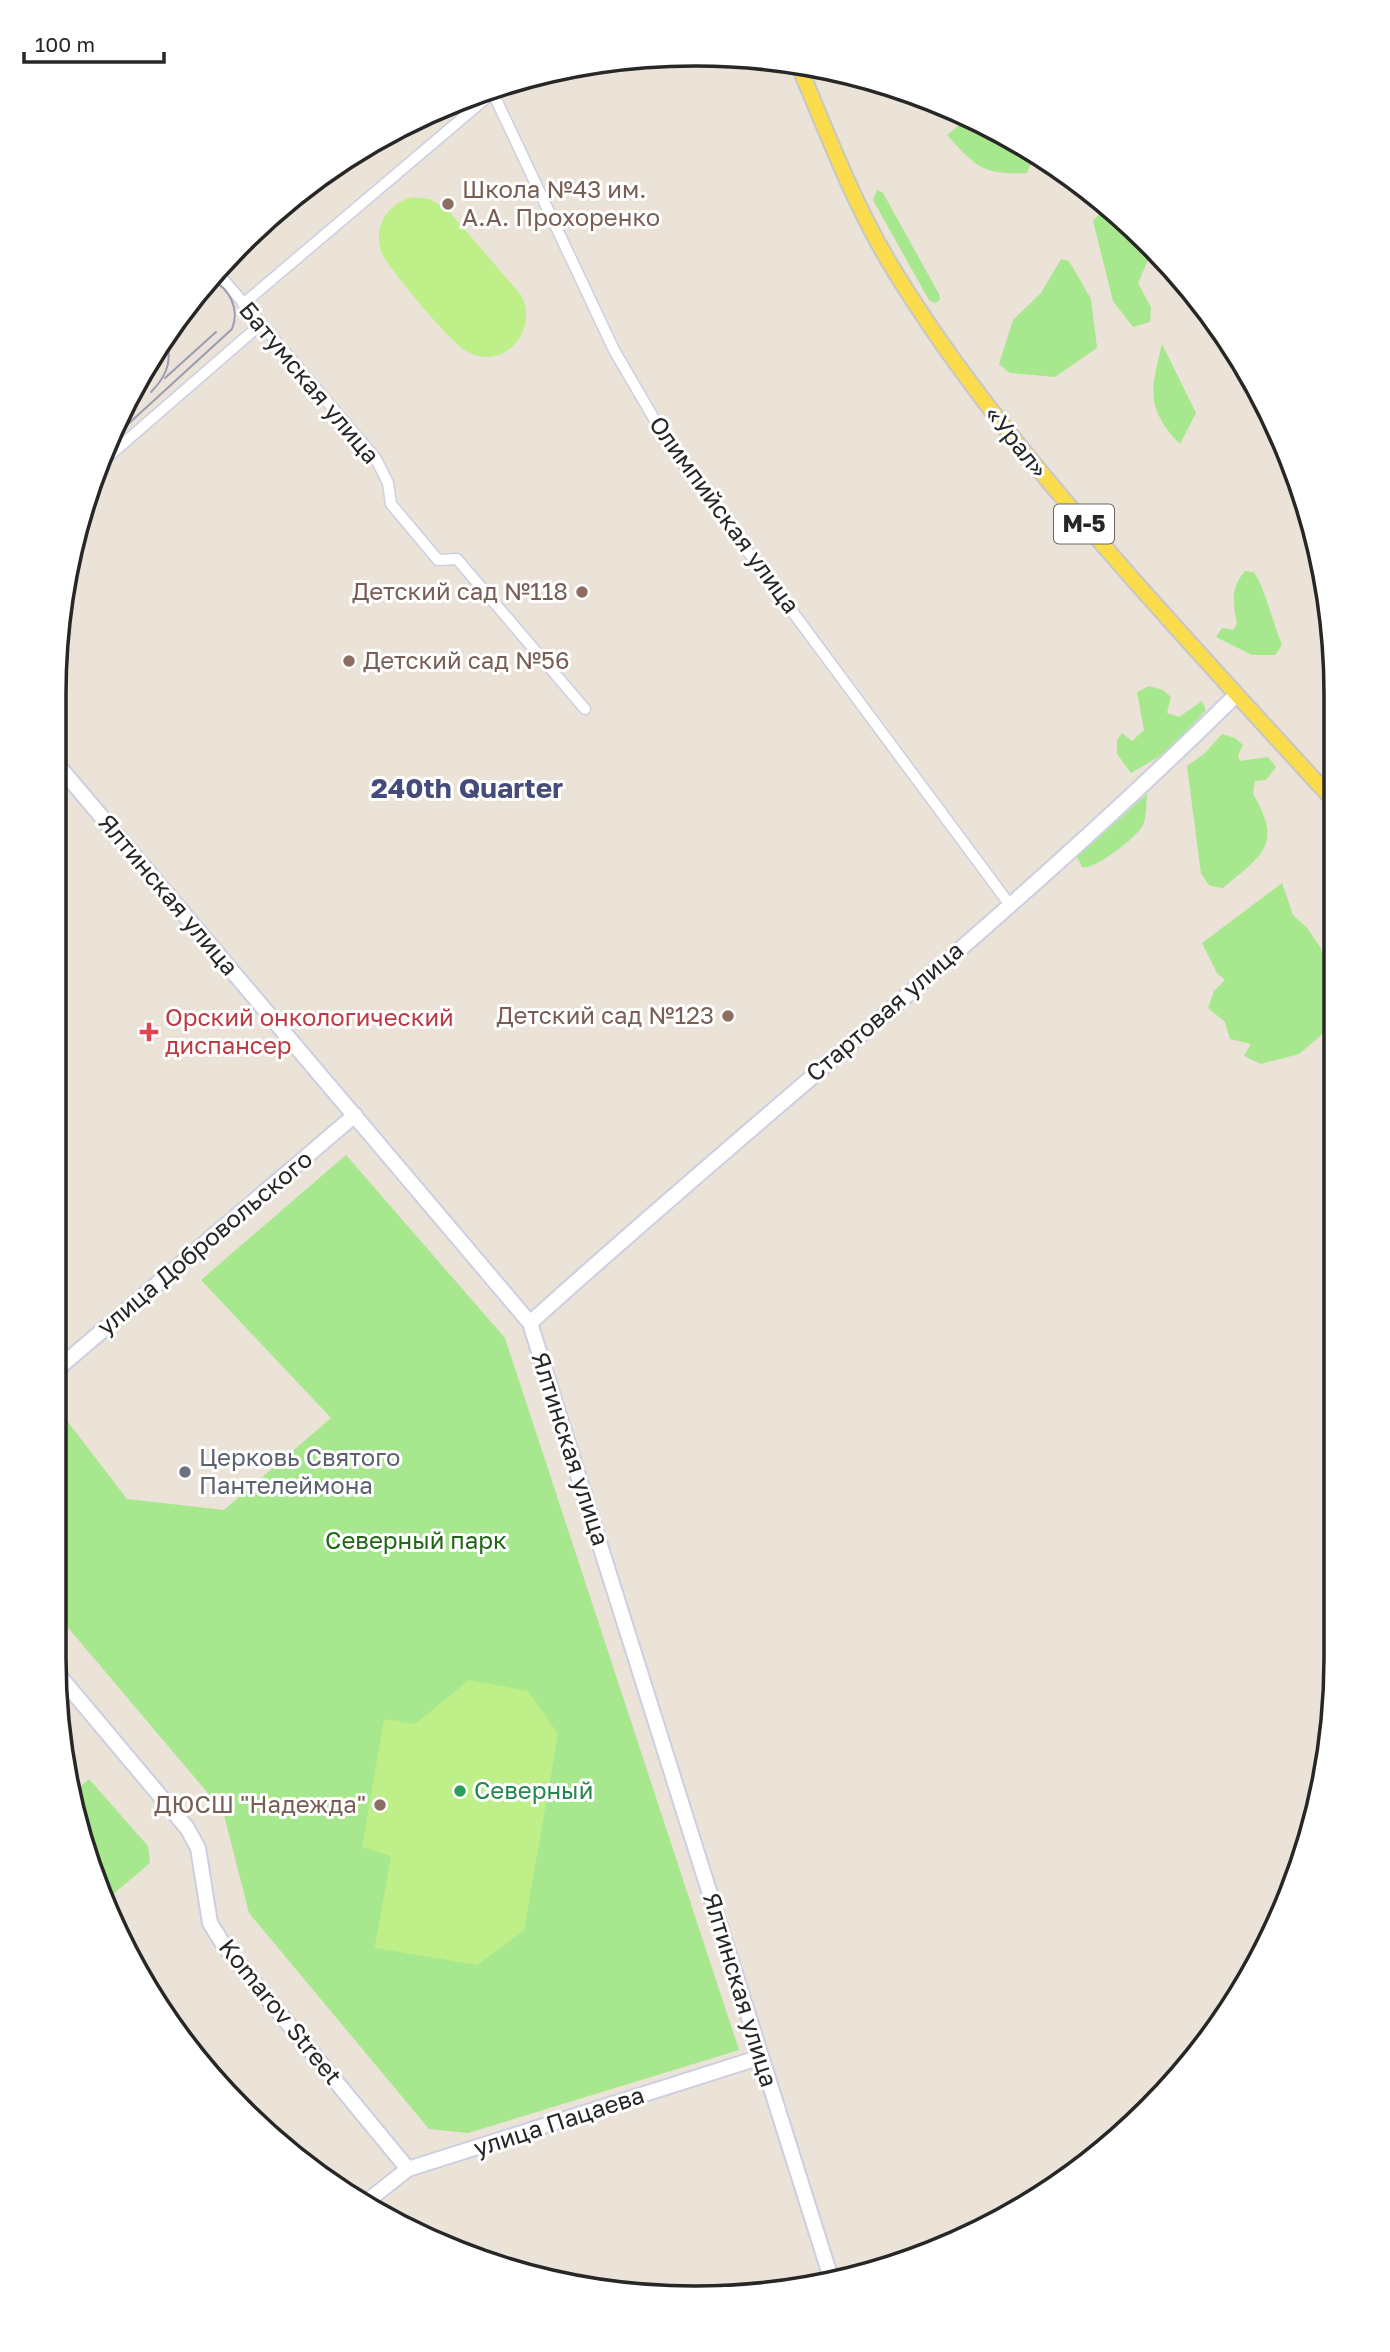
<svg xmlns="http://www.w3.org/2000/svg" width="1390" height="2352" font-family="'Golos Text',sans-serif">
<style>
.green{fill:#a7e78e;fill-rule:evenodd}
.pitch{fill:#beef89}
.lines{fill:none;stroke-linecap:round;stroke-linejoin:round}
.street-casing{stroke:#cccfe2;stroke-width:13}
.secondary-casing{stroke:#cccfe2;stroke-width:18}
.primary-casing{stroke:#c7c7c7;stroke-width:18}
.street{stroke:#fff;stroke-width:10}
.secondary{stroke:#fff;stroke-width:14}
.primary{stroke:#fadc4d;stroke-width:14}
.tram{stroke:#9a9cb3;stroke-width:2}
.education-dot{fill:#8d6e63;stroke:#fff;stroke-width:2.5}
.health-dot{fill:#e0444e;stroke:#fff;stroke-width:2.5}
.worship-dot{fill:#6b7280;stroke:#fff;stroke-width:2.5}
.leisure-dot{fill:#2e9e5b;stroke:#fff;stroke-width:2.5}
.labels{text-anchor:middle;stroke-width:6;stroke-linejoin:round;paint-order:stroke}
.shield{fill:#fff;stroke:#686868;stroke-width:2}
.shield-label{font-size:23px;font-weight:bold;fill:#272727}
.education-label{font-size:24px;fill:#785e54;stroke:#fff;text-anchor:end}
.street-label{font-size:24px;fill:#272727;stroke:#fff}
.health-label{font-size:24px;fill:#be3a42;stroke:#fff;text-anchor:start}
.worship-label{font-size:24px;fill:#5b616d;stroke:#fff;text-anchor:start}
.park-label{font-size:24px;fill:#206714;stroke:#fff}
.leisure-label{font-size:24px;fill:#27864d;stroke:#fff;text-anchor:start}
.quarter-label{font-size:28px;font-weight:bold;fill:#454b7a;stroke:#fff}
.rim{fill:none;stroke:#272727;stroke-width:3.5}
</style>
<rect width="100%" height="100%" fill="#ebe3d7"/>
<!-- green -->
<path class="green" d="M 968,118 L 1021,146 L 1031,163 L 1027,173 C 983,175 976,167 947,135 Z
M 877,190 L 883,193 L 939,294 L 940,300 L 935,303 L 929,300 L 873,200 Z
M 1105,207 L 1139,235 L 1149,258 L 1138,283 L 1151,307 L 1150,322 L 1133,327 L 1113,301 L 1093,221 Z
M 1061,259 L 1069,261 L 1091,299 L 1097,348 L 1055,377 L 1010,373 L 999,364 L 1013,320 L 1041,293 Z
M 1162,344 L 1196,413 L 1180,444 C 1145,408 1151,390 1162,344 Z
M 1245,571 L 1254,572 C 1267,594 1272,621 1282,645 L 1275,655 L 1252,655 L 1216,637 L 1222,628 L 1233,630 L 1237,624 C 1233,602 1230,589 1245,571 Z
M 1149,686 L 1163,690 L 1171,697 L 1167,713 L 1179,717 L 1202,701 L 1206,710 L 1167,752 L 1131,773 L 1117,754 L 1117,740 L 1122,733 L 1132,741 L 1144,730 L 1137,692 Z
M 1222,734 L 1235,738 L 1243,745 L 1238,755 L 1240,761 L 1268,757 L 1276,767 L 1266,780 L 1255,781 L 1253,794 C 1284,846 1261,855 1223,888 L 1210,886 L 1201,874 L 1187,766 L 1205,753 Z
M 1147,794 C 1146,804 1147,818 1142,827 C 1135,838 1094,871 1082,867 L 1077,857 Z
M 1282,883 L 1293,915 L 1308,929 L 1320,947 L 1332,977 L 1330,1014 L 1326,1031 L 1299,1054 L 1261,1064 L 1244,1056 L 1251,1044 L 1230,1039 L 1225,1022 L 1208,1008 L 1214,991 L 1225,980 L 1217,973 L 1202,943 Z
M 346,1155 L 505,1338 L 739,2050 L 468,2133 L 429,2129 L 249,1913 L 223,1811 L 54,1611 L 55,1418 L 61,1413 L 127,1499 L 224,1510 L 331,1418 L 201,1280 ZM 469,1680 L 375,1948 L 415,1725 Z
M 89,1779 L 148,1846 L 150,1863 L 111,1896 L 88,1863 L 76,1790 Z"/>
<!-- pitch -->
<path class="pitch" d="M 413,197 L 430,199 L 448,210 L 521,295 C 540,330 503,373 466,351 C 449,341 397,277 384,258 C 371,232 384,204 413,197 Z
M 469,1680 L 528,1691 L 558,1734 L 524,1931 L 477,1965 L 375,1948 L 391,1856 L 362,1847 L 384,1719 L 415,1724 Z"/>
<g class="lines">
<!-- street casing -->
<g class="street-casing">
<path id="street" d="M 493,93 L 614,350 L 671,448 L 1010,905
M 217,272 L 376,459 L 388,483 L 391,504 L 438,560 L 457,559 L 585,709
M 243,304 L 498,88
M 102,462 L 260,325"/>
</g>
<!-- secondary casing -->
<g class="secondary-casing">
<path id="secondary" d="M 56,763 L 530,1323 L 830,2275
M 530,1323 C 763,1112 1012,917 1236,695
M 55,1371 L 355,1115
M 57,1673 L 187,1828 L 198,1848 L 210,1923 L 225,1947 L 408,2169
M 366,2202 L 408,2169 L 761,2057"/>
</g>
<!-- primary casing -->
<g class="primary-casing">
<path id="primary" d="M 798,64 C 826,130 852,200 889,262 C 958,377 1043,477 1131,577 C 1198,653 1266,727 1334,801"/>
</g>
<!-- street -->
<use href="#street" class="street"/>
<!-- secondary -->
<use href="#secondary" class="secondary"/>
<!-- primary -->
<use href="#primary" class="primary"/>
<!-- tram -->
<path class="tram" d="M 165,378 L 216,332
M 151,392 C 170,373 171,359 167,333
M 114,437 L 232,329 C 240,309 230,289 211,279"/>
</g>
<!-- markers -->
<g class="education-dot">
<circle cx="448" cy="204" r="7"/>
<circle cx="582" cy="592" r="7"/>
<circle cx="349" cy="661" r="7"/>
<circle cx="728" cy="1016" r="7"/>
<circle cx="380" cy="1805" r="7"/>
</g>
<path class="health-dot" d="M145.5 1021.5h7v7h7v7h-7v7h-7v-7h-7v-7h7z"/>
<circle class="worship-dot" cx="185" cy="1472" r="7"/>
<circle class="leisure-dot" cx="460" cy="1791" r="7"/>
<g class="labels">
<!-- shield labels -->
<rect class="shield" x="1054" y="504.5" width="60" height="39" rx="5"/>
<g class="shield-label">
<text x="1084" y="532">М-5</text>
</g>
<!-- education labels -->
<g class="education-label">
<text x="462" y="198" text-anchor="start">Школа №43 им.<tspan x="462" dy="28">А.А. Прохоренко</tspan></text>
<text x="568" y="600">Детский сад №118</text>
<text x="363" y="669" text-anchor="start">Детский сад №56</text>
<text x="714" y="1024">Детский сад №123</text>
<text x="366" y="1813">ДЮСШ "Надежда"</text>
</g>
<!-- street labels -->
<g class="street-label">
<text transform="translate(309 383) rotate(50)" y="8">Батумская улица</text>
<text transform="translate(1016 442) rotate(51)" y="8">«Урал»</text>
<text transform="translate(724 515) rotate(54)" y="8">Олимпийская улица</text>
<text transform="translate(168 895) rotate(50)" y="8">Ялтинская улица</text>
<text transform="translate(885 1012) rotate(-41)" y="8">Стартовая улица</text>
<text transform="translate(205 1243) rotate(-40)" y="8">улица Добровольского</text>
<text transform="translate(570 1449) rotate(72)" y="8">Ялтинская улица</text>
<text transform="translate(740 1990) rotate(73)" y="8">Ялтинская улица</text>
<text transform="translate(280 2012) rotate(51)" y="8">Komarov Street</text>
<text transform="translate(559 2122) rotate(-18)" y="8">улица Пацаева</text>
</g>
<!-- health labels -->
<g class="health-label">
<text x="165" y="1026">Орский онкологический<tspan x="165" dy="28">диспансер</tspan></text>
</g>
<!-- worship labels -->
<g class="worship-label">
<text x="199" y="1466">Церковь Святого<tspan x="199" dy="28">Пантелеймона</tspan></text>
</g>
<!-- park labels -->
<g class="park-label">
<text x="416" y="1549">Северный парк</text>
</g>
<!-- leisure labels -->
<g class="leisure-label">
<text x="474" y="1799">Северный</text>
</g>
<!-- quarter labels -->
<g class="quarter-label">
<text x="467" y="798">240th Quarter</text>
</g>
</g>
<!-- crop -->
<path d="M0 0H1390V2352H0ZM694 66H696A628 628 0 0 1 1324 694V1658A628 628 0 0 1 696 2286H694A628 628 0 0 1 66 1658V694A628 628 0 0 1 694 66Z" fill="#fff" fill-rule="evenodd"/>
<path class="rim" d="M694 66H696A628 628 0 0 1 1324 694V1658A628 628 0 0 1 696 2286H694A628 628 0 0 1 66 1658V694A628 628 0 0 1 694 66Z"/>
<!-- scale -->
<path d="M24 52v10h140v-10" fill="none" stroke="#272727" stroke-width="3.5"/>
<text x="35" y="52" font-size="21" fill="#272727" stroke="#ffffff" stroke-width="5" paint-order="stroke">100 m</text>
</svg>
